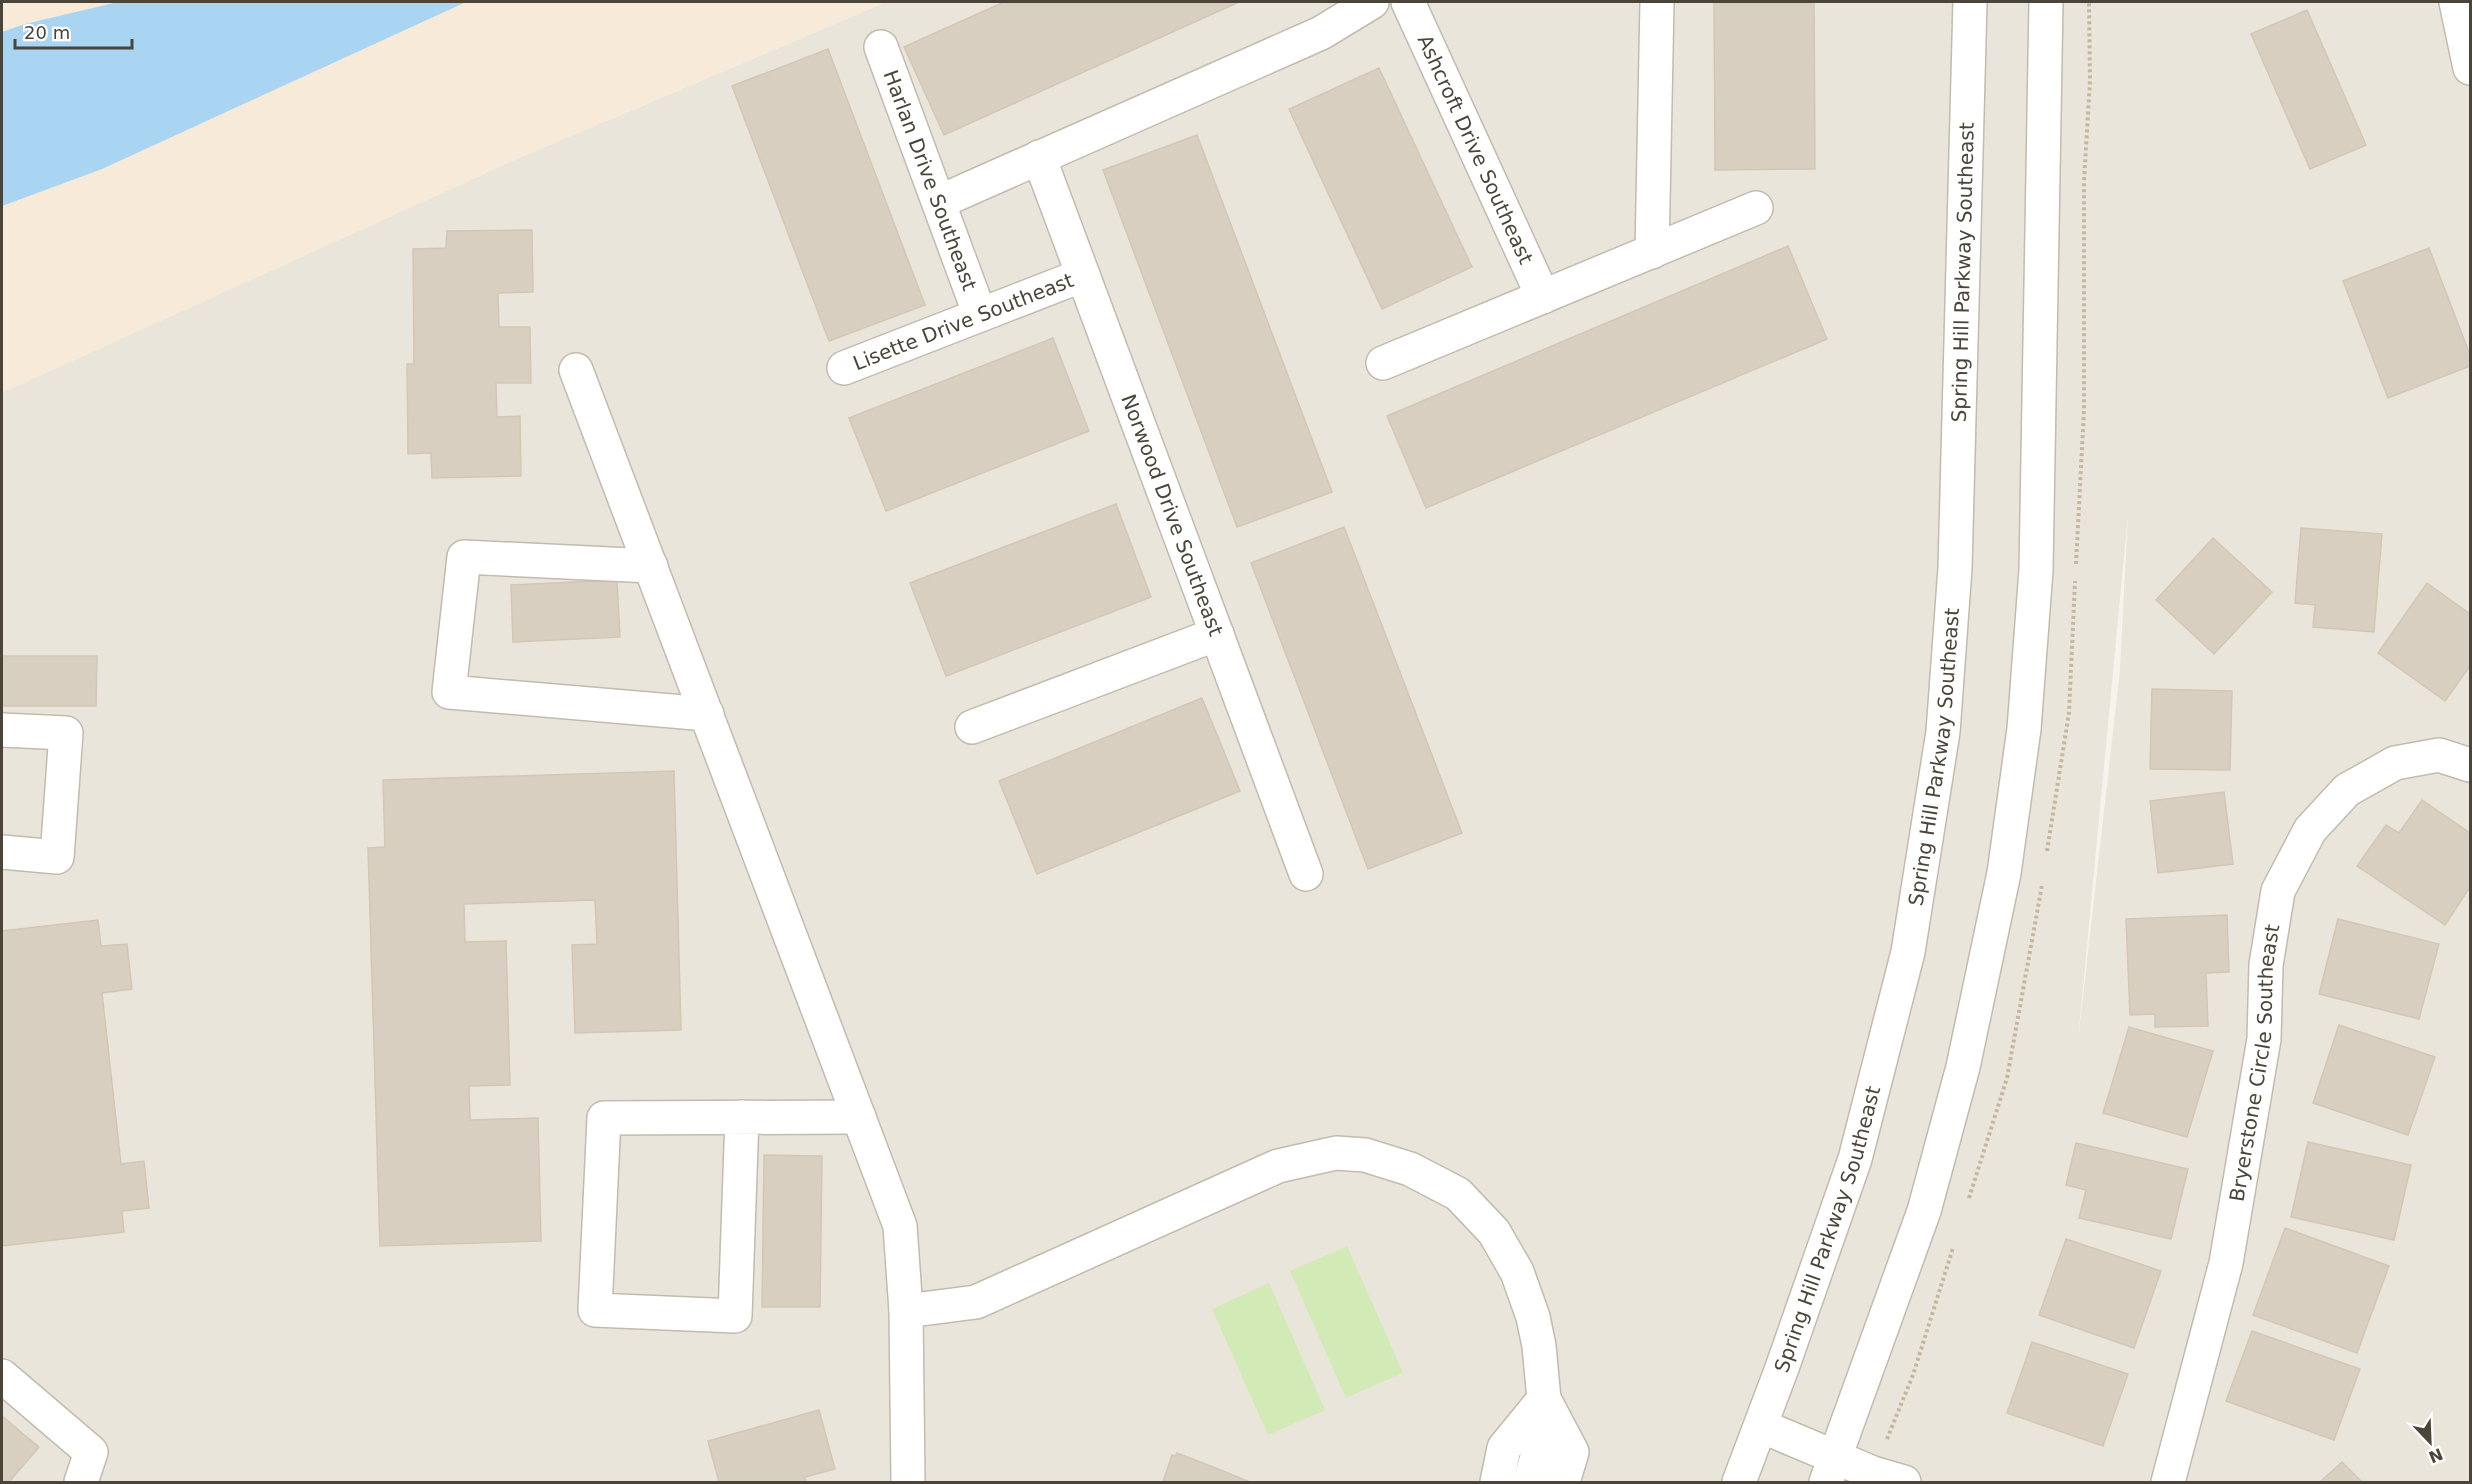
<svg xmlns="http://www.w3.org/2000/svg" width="2472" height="1484" font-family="'DejaVu Sans',sans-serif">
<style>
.residential{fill:#eae5da;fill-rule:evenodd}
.commercial{fill:#f7ead8}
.green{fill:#d2eab5}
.water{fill:#a9d4f2}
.building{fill:#d8cfc1;stroke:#d3c7b4;stroke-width:1.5}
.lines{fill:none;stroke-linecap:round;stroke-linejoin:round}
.minor-casing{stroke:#c2bbae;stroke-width:36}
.path{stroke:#c4b79f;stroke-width:4;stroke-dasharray:3 3;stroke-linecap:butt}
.minor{stroke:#fff;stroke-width:33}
.labels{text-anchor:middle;stroke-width:5;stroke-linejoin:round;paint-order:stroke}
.street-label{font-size:20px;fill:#4b4439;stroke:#fff}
</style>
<rect width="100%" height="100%" fill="#f6f3ec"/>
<!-- residential -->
<path class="residential" d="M 886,2 L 2470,2 L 2470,1482 L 2,1482 L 2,393 L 255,118 L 607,121 ZM 2128,514 L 2120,670 L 2078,1041 L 2078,1040 Z"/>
<!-- commercial -->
<path class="commercial" d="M 2,2 L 886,2 L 522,157 L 2,393 Z"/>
<!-- green -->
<path class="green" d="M 1347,1246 L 1403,1373 L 1346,1398 L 1290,1271 Z
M 1269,1283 L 1325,1410 L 1268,1435 L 1212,1309 Z"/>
<!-- water -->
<path class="water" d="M 118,2 L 466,2 L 102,169 L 2,206 L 2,32 L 25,24 Z"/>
<!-- building -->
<path class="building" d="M 1004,2 L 1239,2 L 944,135 L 904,47 Z
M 1714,2 L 1814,2 L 1815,169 L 1715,170 Z
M 2307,10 L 2366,145 L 2310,169 L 2251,34 Z
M 828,49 L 925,305 L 829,341 L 732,86 Z
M 1379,68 L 1472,267 L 1382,309 L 1289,109 Z
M 1197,135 L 1332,492 L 1237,527 L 1103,170 Z
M 532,230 L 533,292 L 498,293 L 499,327 L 530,327 L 531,383 L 496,383 L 497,417 L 520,416 L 521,476 L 432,478 L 431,453 L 408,454 L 407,364 L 414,364 L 413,249 L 446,248 L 447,231 Z
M 1788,246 L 1827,339 L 1426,508 L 1387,416 Z
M 2429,248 L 2470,355 L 2470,366 L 2388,398 L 2343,281 Z
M 1053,338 L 1089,431 L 886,511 L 849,418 Z
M 1116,504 L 1151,597 L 946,676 L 910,583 Z
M 1344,527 L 1462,833 L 1368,869 L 1251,563 Z
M 2301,528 L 2382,534 L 2374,632 L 2313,627 L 2315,605 L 2295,603 Z
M 2213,538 L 2272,592 L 2214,654 L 2156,600 Z
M 617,580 L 620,637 L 513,642 L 511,585 Z
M 2427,583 L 2470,614 L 2470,666 L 2445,701 L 2378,653 Z
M 2,656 L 97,656 L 96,706 L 2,706 Z
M 2152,689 L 2232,691 L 2230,770 L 2150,769 Z
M 1202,698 L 1240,791 L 1037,874 L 999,781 Z
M 674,771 L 681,1030 L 575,1033 L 572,945 L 597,944 L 595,900 L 464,904 L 465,942 L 506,941 L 510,1085 L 469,1086 L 470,1120 L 538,1118 L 541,1241 L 380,1246 L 368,848 L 385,847 L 383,780 Z
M 2224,792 L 2233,864 L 2158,873 L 2150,801 Z
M 2422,800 L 2470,833 L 2470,887 L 2445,925 L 2357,866 L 2386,825 L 2399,833 Z
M 2227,915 L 2229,972 L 2206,973 L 2208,1026 L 2155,1027 L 2155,1014 L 2130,1015 L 2126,919 Z
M 2338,919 L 2439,944 L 2419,1019 L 2319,994 Z
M 98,920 L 101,946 L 127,944 L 132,989 L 102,993 L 121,1164 L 144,1161 L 149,1208 L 122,1211 L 124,1232 L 2,1246 L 2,931 Z
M 2339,1025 L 2435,1057 L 2408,1135 L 2313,1103 Z
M 2129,1027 L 2213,1051 L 2187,1137 L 2103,1113 Z
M 2308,1142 L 2411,1165 L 2394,1240 L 2291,1217 Z
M 2076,1143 L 2188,1169 L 2171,1239 L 2079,1218 L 2086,1190 L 2066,1185 Z
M 764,1155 L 822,1156 L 820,1307 L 762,1307 Z
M 2285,1228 L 2389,1266 L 2357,1353 L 2253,1315 Z
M 2066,1239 L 2161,1271 L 2134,1348 L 2039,1315 Z
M 2252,1331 L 2360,1369 L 2334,1440 L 2226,1401 Z
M 2032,1342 L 2128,1374 L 2103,1446 L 2007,1413 Z
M 819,1410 L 835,1469 L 805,1477 L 806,1482 L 719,1482 L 708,1441 Z
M 2,1416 L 39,1447 L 9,1482 L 2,1482 Z
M 1177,1453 L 1213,1467 L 1250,1482 L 1163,1482 L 1172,1455 L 1175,1456 Z
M 2342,1462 L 2362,1482 L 2320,1482 Z"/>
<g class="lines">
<!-- minor casing -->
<g class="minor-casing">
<g id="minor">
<path id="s1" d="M 1408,2 L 1543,297"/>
<path d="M 2456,2 L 2470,68"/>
<path id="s2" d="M 881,47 L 980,315"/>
<path id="s3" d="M 1039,157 L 1306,874"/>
<path d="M 939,202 L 1321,33 L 1372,2"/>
<path d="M 1652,252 L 1657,2"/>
<path d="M 1383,363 L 1756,208"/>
<path id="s4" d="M 844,368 L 1083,275"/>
<path d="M 576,370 L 900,1226 L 906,1311 L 908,1482"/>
<path d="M 651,566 L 464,557 L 449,692 L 707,714"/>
<path d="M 972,727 L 1217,634"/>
<path d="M 2,730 L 66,733 L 57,857 L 2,852"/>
<path d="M 742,1117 L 735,1316 L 595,1310 L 604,1118 L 859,1117"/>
<path d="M 906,1311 L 976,1302 L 1278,1166 L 1336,1153 L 1365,1155 L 1410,1169 L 1458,1194 L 1494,1232 L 1517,1272 L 1533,1317 L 1539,1346 L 1544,1399 L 1537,1457 L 1530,1482"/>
<path d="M 2,1376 L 91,1452 L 81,1482"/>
<path d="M 1544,1399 L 1572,1452 L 1563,1482"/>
<path d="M 1761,1426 L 1873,1473 L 1904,1482"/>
<path d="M 1497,1482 L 1504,1448 L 1544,1399"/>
<path id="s5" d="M 1739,1482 L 1782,1368 L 1855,1159 L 1908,952 L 1943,732 L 1955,568 L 1970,2"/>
<path d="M 1826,1482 L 1924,1211 L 1963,1067 L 2004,873 L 2024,729 L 2036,570 L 2046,2"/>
<path id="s6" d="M 2168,1482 L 2226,1263 L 2264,1039 L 2266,965 L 2278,891 L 2310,830 L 2347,790 L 2395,763 L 2439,755 L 2470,765"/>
</g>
</g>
<!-- path -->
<path class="path" d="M 2076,564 L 2084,410 L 2084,181 L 2090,81 L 2089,2
M 2047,851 L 2069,713 L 2075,581
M 1969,1198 L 2007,1078 L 2042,885
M 1887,1439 L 1913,1375 L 1953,1248"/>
<!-- minor -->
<use href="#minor" class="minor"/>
</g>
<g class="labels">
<!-- street labels -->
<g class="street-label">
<text dy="7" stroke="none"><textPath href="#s1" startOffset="162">Ashcroft Drive Southeast</textPath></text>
<text dy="7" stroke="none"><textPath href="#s2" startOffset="142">Harlan Drive Southeast</textPath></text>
<text dy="7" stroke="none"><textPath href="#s5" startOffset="1240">Spring Hill Parkway Southeast</textPath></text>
<text dy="7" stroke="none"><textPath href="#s4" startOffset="128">Lisette Drive Southeast</textPath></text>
<text dy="7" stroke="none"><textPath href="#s3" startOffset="382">Norwood Drive Southeast</textPath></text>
<text dy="7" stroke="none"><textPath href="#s5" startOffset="754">Spring Hill Parkway Southeast</textPath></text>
<text dy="7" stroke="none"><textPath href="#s6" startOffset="429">Bryerstone Circle Southeast</textPath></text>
<text dy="7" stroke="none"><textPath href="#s5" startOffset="268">Spring Hill Parkway Southeast</textPath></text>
</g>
</g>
<!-- border -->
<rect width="2472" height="1484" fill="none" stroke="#4b4439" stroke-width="6"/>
<!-- north arrow -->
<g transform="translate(2430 1442) rotate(157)" stroke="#ffffff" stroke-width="4.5" paint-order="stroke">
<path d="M0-4.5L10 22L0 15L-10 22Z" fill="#4b4439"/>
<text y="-9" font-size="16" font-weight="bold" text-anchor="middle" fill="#4b4439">N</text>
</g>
<!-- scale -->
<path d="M15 39v9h117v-9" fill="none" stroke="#4b4439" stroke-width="3"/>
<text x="24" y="39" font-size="18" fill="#4b4439" stroke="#ffffff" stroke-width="4.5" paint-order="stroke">20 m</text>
</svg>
